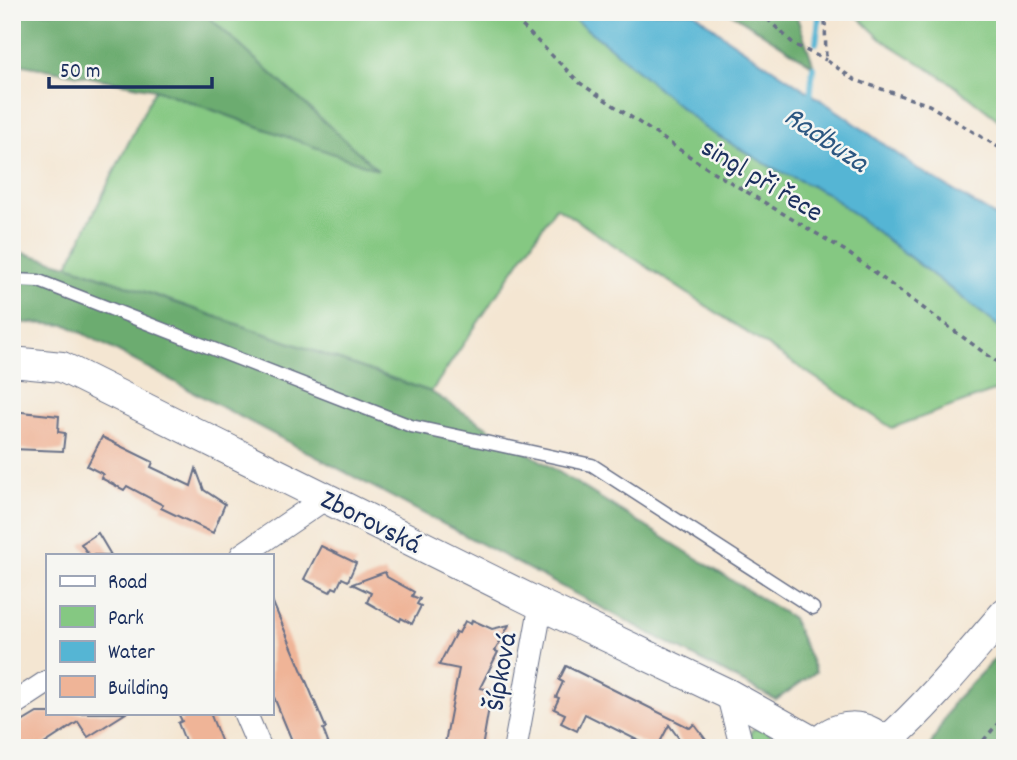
<svg xmlns="http://www.w3.org/2000/svg" width="1017" height="760" font-family="Dekko,sans-serif">
<style>
.green{fill:#85c882;stroke:#507c70;stroke-width:2}
.forest{fill:#6cac70;stroke:#446e67;stroke-width:2}
.water{fill:#55b5d4;stroke:#387299;stroke-width:2}
.lines{fill:none;stroke-linecap:round;stroke-linejoin:round}
.stream{stroke:#55b5d4;stroke-width:6}
.building{fill:#efb497}
.service-casing{stroke:#676f87;stroke-width:15}
.minor-casing{stroke:#676f87;stroke-width:25}
.tertiary-casing{stroke:#676f87;stroke-width:32}
.path{stroke:#676f87;stroke-width:3.5;stroke-dasharray:5 5;stroke-linecap:butt}
.service{stroke:#fff;stroke-width:12}
.minor{stroke:#fff;stroke-width:23}
.tertiary{stroke:#fff;stroke-width:30}
.labels{text-anchor:middle;stroke-width:5;stroke-linejoin:round;paint-order:stroke}
.street-label{font-size:28px;fill:#1b2f5e;stroke:#f6f6f2}
.water-label{font-size:30px;font-style:italic;fill:#2c5781;stroke:#f6f6f2}
</style>
<rect width="100%" height="100%" fill="#f6f6f2"/>
<filter id="ink" filterUnits="userSpaceOnUse"><feTurbulence type="fractalNoise" baseFrequency=".0143" numOctaves="2"/><feDisplacementMap in="SourceGraphic" scale="14" xChannelSelector="R" yChannelSelector="G"/><feConvolveMatrix kernelMatrix="1 2 1 2 8 2 1 2 1" color-interpolation-filters="sRGB"/></filter>
<filter id="wash" filterUnits="userSpaceOnUse"><feTurbulence type="fractalNoise" baseFrequency=".00686" numOctaves="4" result="noise"/><feDisplacementMap in="SourceGraphic" scale="28" xChannelSelector="R" yChannelSelector="G"/><feGaussianBlur stdDeviation="1.57" result="paint"/><feColorMatrix in="noise" values="0 0 0 0 0 0 0 0 0 0 0 0 0 0 0 0 0 1.4 0 .05"/><feComposite in="paint" operator="in"/></filter>
<g filter="url(#wash)">
<rect width="100%" height="100%" fill="#f4e6d2"/>
<!-- green -->
<path class="green" d="M 203,12 L 564,12 L 773,168 L 827,193 L 1005,331 L 1005,387 L 892,428 L 556,207 L 431,392 L 68,265 L 155,89 L 376,169 Z
M 853,12 L 991,12 L 1005,24 L 1005,125 L 951,83 L 881,39 Z
M 760,728 L 780,741 L 777,748 L 752,748 L 750,733 L 753,729 Z"/>
<!-- forest -->
<path class="forest" d="M 12,12 L 203,12 L 378,170 L 155,89 L 12,63 Z
M 729,12 L 795,12 L 814,66 Z
M 12,250 L 68,265 L 431,392 L 792,618 L 816,672 L 776,700 L 67,325 L 12,322 Z
M 1005,648 L 1005,748 L 929,748 L 954,701 Z"/>
<!-- water -->
<path class="water" d="M 564,12 L 694,12 L 728,39 L 842,114 L 918,169 L 1005,222 L 1005,331 L 827,193 L 773,168 L 706,129 L 609,46 Z"/>
<g class="lines">
<!-- stream -->
<path class="stream" d="M 816,43 L 819,19 L 816,12
M 810,99 L 813,67"/>
</g>
<g id="blocks">
<!-- building -->
<path class="building" d="M 12,411 L 59,416 L 58,432 L 65,433 L 63,451 L 12,449 Z
M 102,437 L 153,462 L 151,467 L 191,486 L 196,469 L 204,490 L 225,504 L 213,533 L 161,508 L 163,505 L 127,486 L 124,490 L 101,478 L 103,474 L 87,466 Z
M 98,533 L 111,555 L 89,555 L 81,544 Z
M 321,546 L 356,563 L 348,581 L 342,578 L 337,589 L 333,587 L 330,592 L 304,579 Z
M 385,572 L 387,577 L 414,592 L 412,596 L 420,599 L 417,604 L 421,606 L 412,624 L 401,618 L 400,621 L 367,602 L 371,593 L 352,584 Z
M 271,598 L 326,728 L 323,729 L 330,748 L 295,748 L 271,690 Z
M 472,620 L 492,629 L 509,625 L 495,651 L 498,652 L 480,688 L 492,690 L 482,748 L 444,748 L 459,669 L 439,665 L 456,632 L 459,633 L 465,621 L 471,624 Z
M 566,666 L 690,728 L 694,724 L 712,748 L 686,748 L 669,725 L 657,748 L 653,748 L 585,714 L 577,731 L 561,723 L 565,714 L 554,709 L 559,698 L 556,697 L 563,682 L 559,680 Z
M 37,713 L 126,713 L 88,737 L 78,722 L 38,748 L 21,748 L 12,733 L 12,728 Z
M 178,713 L 210,713 L 224,748 L 188,748 L 178,723 L 182,721 Z"/>
</g>
</g>
<g filter="url(#ink)">
<use href="#blocks" fill-opacity="0" stroke="#676f87" stroke-width="2"/>
<g class="lines">
<!-- service casing -->
<g class="service-casing">
<path id="service" d="M 12,280 L 39,281 L 411,426 L 592,465 L 813,608"/>
</g>
<!-- minor casing -->
<g class="minor-casing">
<path id="minor" d="M 242,555 L 327,497
M 728,694 L 742,748
M 12,705 L 47,682
M 245,713 L 260,748
M 515,748 L 541,605"/>
</g>
<!-- tertiary casing -->
<g class="tertiary-casing">
<path id="tertiary" d="M 12,362 L 62,367 L 541,605 L 728,694 L 817,744
M 885,743 C 929,704 966,658 1005,613
M 815,748 C 833,721 870,720 888,748"/>
</g>
<!-- path -->
<path class="path" d="M 508,12 L 580,83 L 710,170 L 844,250 L 1005,368
M 760,12 L 795,45 L 826,60
M 822,12 L 825,19 L 826,60 L 855,80 L 929,105 L 1005,151
M 977,748 L 1005,715"/>
<!-- service -->
<use href="#service" class="service"/>
<!-- minor -->
<use href="#minor" class="minor"/>
<!-- tertiary -->
<use href="#tertiary" class="tertiary"/>
</g>
</g>
<g class="labels">
<!-- street labels -->
<g class="street-label">
<text transform="translate(763 178) rotate(31)" y="10">singl při řece</text>
<text transform="translate(372 520) rotate(27)" y="10">Zborovská</text>
<text transform="translate(499 671) rotate(-80)" y="10">Šípková</text>
</g>
<!-- water labels -->
<g class="water-label">
<text transform="translate(827 138) rotate(34)" y="10">Radbuza</text>
</g>
</g>
<!-- margin -->
<rect width="1017" height="760" fill="none" stroke="#f6f6f2" stroke-width="42"/>
<!-- legend -->
<rect x="46" y="554" width="228" height="161" fill="#f6f6f2" stroke="#9ea6b7" stroke-width="2"/>
<rect x="60" y="576" width="35" height="10" fill="#ffffff" stroke="#9ea6b7" stroke-width="2"/>
<text x="108" y="588" font-size="21" fill="#1b2f5e">Road</text>
<rect x="60" y="606" width="35" height="21" fill="#85c882" stroke="#9ea6b7" stroke-width="2"/>
<text x="108" y="624" font-size="21" fill="#1b2f5e">Park</text>
<rect x="60" y="641" width="35" height="21" fill="#55b5d4" stroke="#9ea6b7" stroke-width="2"/>
<text x="108" y="658" font-size="21" fill="#1b2f5e">Water</text>
<rect x="60" y="676" width="35" height="21" fill="#efb497" stroke="#9ea6b7" stroke-width="2"/>
<text x="108" y="694" font-size="21" fill="#1b2f5e">Building</text>
<!-- scale -->
<path d="M49 77v10h163v-10" fill="none" stroke="#1b2f5e" stroke-width="3.5"/>
<text x="60" y="77" font-size="21" fill="#1b2f5e" stroke="#f6f6f2" stroke-width="5" paint-order="stroke">50 m</text>
</svg>
